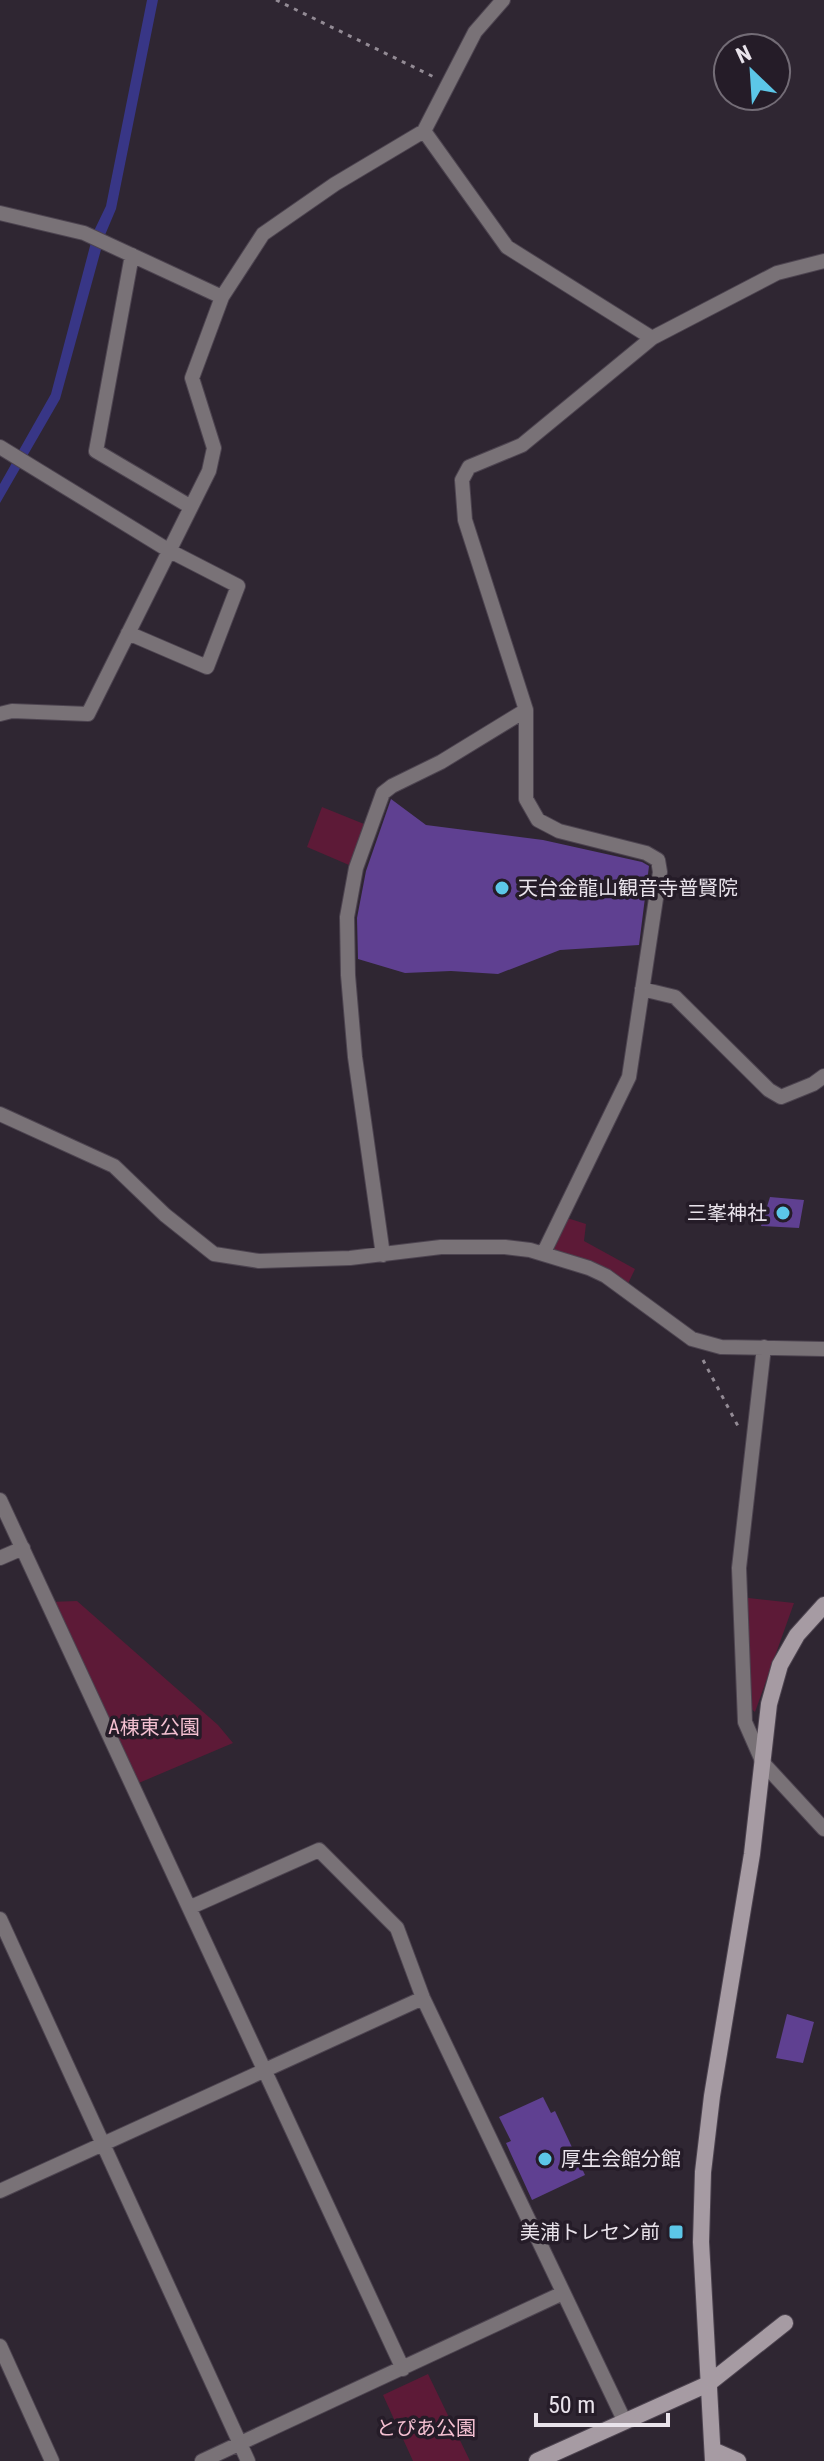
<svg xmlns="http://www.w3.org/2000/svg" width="824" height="2461" font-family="'Roboto Condensed','Noto Sans JP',sans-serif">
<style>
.green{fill:#5d1a37}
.water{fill:#383686}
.building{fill:#5f4091}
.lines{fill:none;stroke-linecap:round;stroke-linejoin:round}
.street-casing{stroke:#4d4450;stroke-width:16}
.secondary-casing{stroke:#4d4450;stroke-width:18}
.path{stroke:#938b95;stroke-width:3;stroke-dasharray:4 6;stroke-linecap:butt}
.street{stroke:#797277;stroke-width:14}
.secondary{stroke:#a69ba3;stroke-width:16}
.poi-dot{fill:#5cc7e8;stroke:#251c28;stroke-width:3}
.labels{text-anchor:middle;stroke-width:7;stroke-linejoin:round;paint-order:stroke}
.poi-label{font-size:20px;fill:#e9e3eb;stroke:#251c28;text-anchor:start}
.park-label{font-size:20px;fill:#f3bfd0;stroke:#251c28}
</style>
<rect width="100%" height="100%" fill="#2f2632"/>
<!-- green -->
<path class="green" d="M 322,807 L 369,826 L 356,868 L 307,847 Z
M 561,1216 L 586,1224 L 584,1241 L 635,1269 L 625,1290 L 543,1254 Z
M 740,1597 L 794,1603 L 755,1712 L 744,1702 Z
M 77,1601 L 218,1725 L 233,1743 L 134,1785 L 48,1602 Z
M 428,2374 L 470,2461 L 413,2461 L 383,2395 Z"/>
<!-- water -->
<path class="water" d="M 147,0 L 158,0 L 116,209 L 105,235 L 60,399 L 0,503 L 0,484 L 51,394 L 94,231 L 106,206 Z"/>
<!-- building -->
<path class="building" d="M 391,799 L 426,825 L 543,840 L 642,862 L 649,866 L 639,945 L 560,950 L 498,974 L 451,971 L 405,973 L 358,959 L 357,918 L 366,871 Z
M 770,1197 L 804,1200 L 799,1228 L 761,1226 Z
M 787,2014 L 814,2022 L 803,2063 L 776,2058 Z
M 543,2097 L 551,2113 L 555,2111 L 585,2175 L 532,2200 L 506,2143 L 511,2141 L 499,2117 Z"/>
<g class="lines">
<!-- street casing -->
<g class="street-casing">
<path id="street" d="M 424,131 L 507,247 L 652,338
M 0,213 L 84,233 L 222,297
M 132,255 L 96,451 L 191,507
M 0,447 L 168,550 L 238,586 L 207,667 L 128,633
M 0,714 L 12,711 L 88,714 L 209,471 L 214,448 L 192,378 L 222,297 L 263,234 L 335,184 L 424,131 L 475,32 L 503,0
M 642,989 L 675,997 L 769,1090 L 781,1097 L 813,1084 L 824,1076
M 0,1114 L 114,1166 L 165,1215 L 214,1254 L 259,1261 L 350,1258 L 441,1247 L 505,1247 L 530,1250 L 589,1268 L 606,1276 L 692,1339 L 721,1347 L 824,1349
M 543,1254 L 629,1077 L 660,872 L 658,860 L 646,853 L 559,831 L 538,820 L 526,799 L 526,710 L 465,520 L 462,480 L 469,467 L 522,445 L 652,338 L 777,273 L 824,261
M 383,1255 L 355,1057 L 348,975 L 347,917 L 356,868 L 383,793 L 392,786 L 441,762 L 526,710
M 764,1347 L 739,1568 L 745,1722 L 763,1763 L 824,1829
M 0,1500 L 403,2369
M 0,1558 L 23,1548
M 191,1907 L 319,1850 L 397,1928 L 423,1998 L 625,2422
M 0,1919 L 248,2461
M 0,2191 L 423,1998
M 0,2346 L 52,2461
M 202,2461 L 563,2293"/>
</g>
<!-- secondary casing -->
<g class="secondary-casing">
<path id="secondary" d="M 713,2450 L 738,2461
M 537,2461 L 708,2384 L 785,2323
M 713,2461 L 701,2242 L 703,2172 L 712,2096 L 752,1854 L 769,1704 L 780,1665 L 797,1635 L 824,1605"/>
</g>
<!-- path -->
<path class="path" d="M 276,0 L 434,77
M 703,1360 L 739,1428"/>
<!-- street -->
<use href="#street" class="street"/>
<!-- secondary -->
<use href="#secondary" class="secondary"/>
</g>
<!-- markers -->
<g class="poi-dot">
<circle cx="502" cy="888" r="8"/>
<circle cx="783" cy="1213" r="8"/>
<circle cx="545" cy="2159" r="8"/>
<rect x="668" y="2224" width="16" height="16" rx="4"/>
</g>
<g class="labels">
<!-- poi labels -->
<g class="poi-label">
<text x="518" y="895">天台金龍山観音寺普賢院</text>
<text x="767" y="1220" text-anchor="end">三峯神社</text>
<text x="561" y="2166">厚生会館分館</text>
<text x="660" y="2239" text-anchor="end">美浦トレセン前</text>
</g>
<!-- park labels -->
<g class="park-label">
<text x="154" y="1734">A棟東公園</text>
<text x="426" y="2435">とぴあ公園</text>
</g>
</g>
<!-- north arrow -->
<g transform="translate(752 72) rotate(335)"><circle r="38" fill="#251c28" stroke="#736c76" stroke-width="2"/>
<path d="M0-6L14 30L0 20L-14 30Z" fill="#5cc7e8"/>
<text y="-12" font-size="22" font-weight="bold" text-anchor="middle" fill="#e9e3eb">N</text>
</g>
<!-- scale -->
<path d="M536 2413v12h132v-12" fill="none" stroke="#e9e3eb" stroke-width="4"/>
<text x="548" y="2413" font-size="24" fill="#e9e3eb" stroke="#251c28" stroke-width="6" paint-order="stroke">50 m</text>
</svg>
